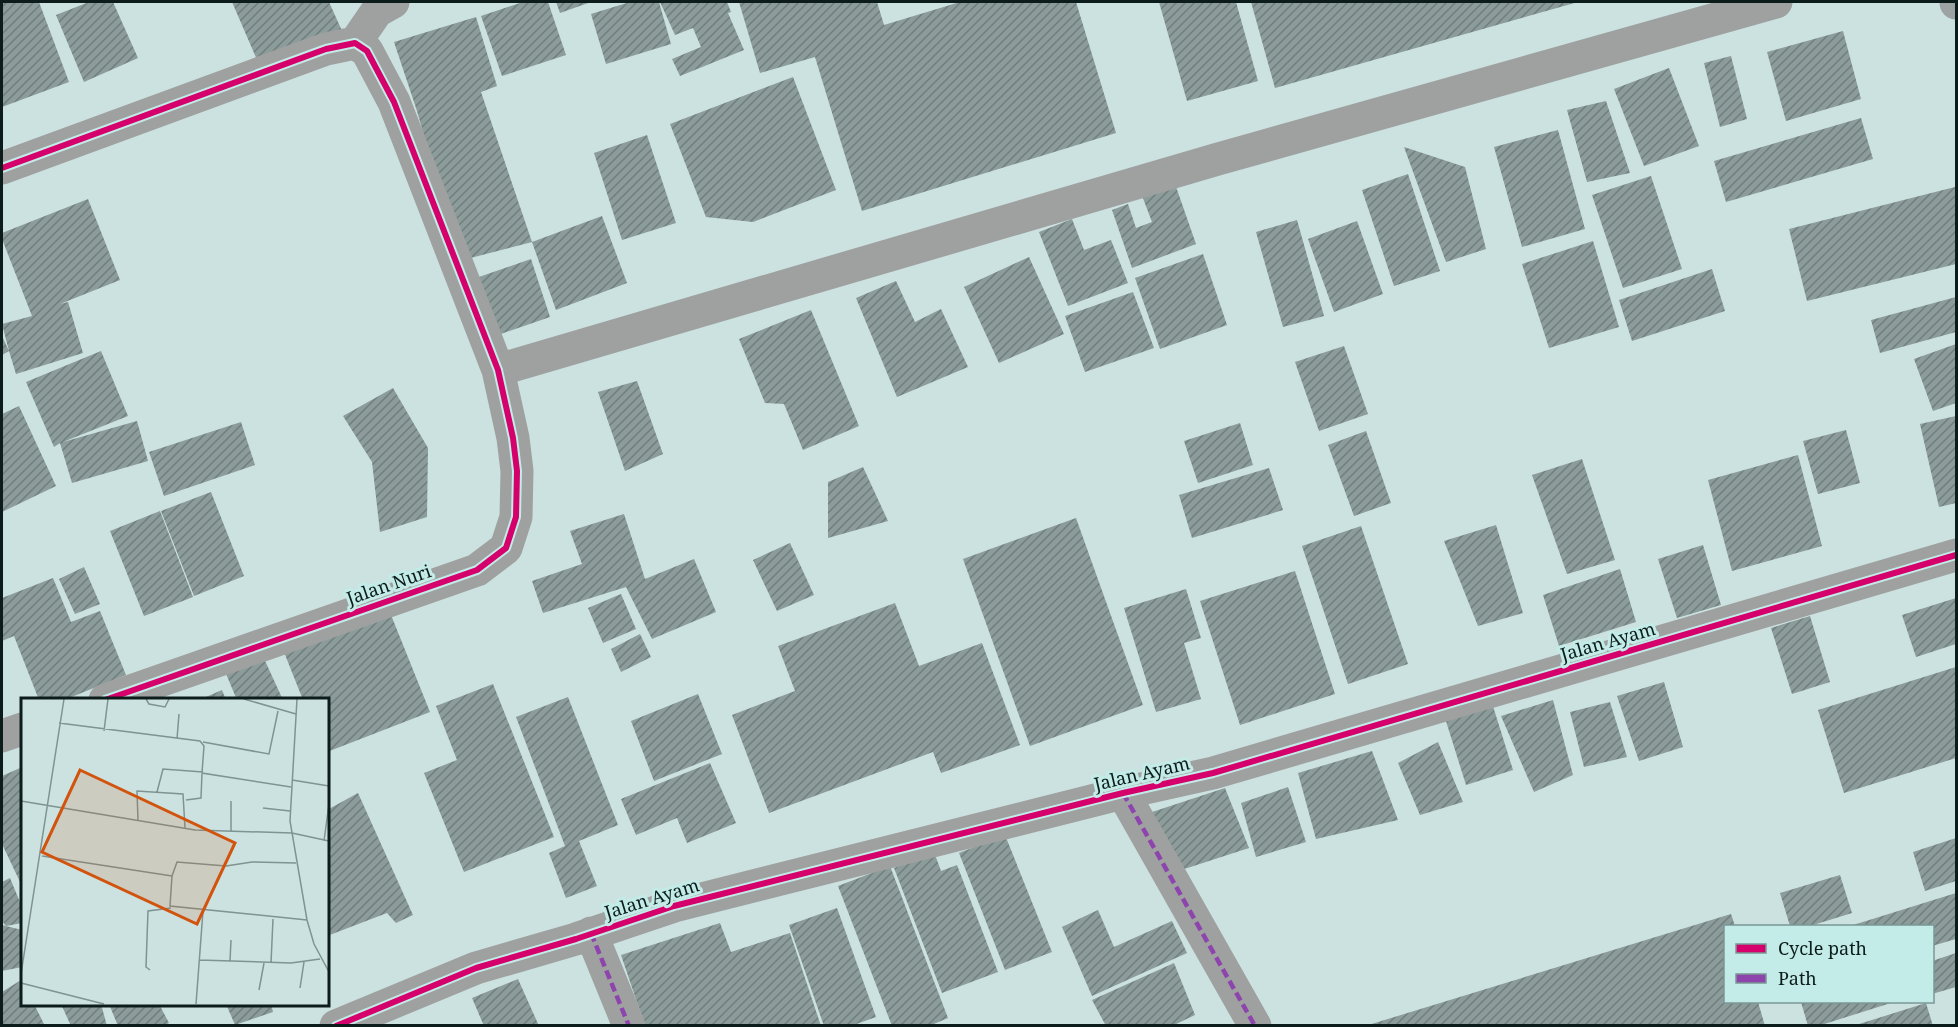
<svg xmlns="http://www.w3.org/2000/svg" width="1958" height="1027" font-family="'Noto Serif',serif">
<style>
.building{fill:url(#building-hatch)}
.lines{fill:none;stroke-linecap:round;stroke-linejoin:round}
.minor{stroke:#9ea19f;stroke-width:33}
.major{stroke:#9ca3a2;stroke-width:33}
.quiet{stroke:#8e44ad;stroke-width:4.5;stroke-dasharray:9 4.5;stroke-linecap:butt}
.cycleway-casing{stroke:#c3ebe7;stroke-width:10}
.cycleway{stroke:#d6006c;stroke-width:6}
.labels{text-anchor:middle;stroke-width:6;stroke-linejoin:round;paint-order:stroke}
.street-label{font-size:18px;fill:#0c1c1a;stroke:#c3ebe7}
.inset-road{fill:none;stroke:#7f9391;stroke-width:1.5}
.view{fill:#d2530d;fill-opacity:0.15;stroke:#d2530d;stroke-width:3}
.inset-edge{fill:none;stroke:#0c1c1a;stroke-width:3}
</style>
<defs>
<pattern id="building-hatch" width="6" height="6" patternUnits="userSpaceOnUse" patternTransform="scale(1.5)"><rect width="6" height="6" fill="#8b9c9a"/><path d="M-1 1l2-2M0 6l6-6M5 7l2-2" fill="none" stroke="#707e7d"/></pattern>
</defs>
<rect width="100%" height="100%" fill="#cce2e0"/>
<!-- building -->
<path class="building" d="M 2,2 L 39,2 L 69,82 L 2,107 Z
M 89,2 L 113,2 L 138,58 L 84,82 L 56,15 Z
M 232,2 L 329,2 L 343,33 L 261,69 Z
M 523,2 L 548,2 L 566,55 L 502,76 L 481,16 Z
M 556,2 L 591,2 L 560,13 Z
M 630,2 L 659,2 L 671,44 L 606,64 L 591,14 Z
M 660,2 L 727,2 L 731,12 L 728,13 L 744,50 L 680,76 L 672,59 L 701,47 L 693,28 L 675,35 Z
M 739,2 L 877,2 L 884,25 L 960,2 L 1076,2 L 1116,133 L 862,211 L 815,57 L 760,73 Z
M 1159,2 L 1236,2 L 1258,81 L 1187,101 Z
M 1251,2 L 1578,2 L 1275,88 Z
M 476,17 L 497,86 L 481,92 L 532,242 L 459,261 L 417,111 L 394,42 Z
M 1843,31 L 1861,99 L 1786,121 L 1767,52 Z
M 1731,56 L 1747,119 L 1720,127 L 1704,63 Z
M 1669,68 L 1699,146 L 1644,166 L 1614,89 Z
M 793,77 L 836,190 L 753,222 L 706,217 L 670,124 Z
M 1606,101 L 1630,173 L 1587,182 L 1567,110 Z
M 1861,118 L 1873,159 L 1726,202 L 1714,161 Z
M 1558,130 L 1585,229 L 1522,247 L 1494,147 Z
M 647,135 L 676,223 L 622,240 L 594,153 Z
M 1404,147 L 1465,167 L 1486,249 L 1446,262 Z
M 1408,174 L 1440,271 L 1394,286 L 1362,190 Z
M 1651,176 L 1682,269 L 1623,288 L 1592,195 Z
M 1174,181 L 1196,244 L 1132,268 L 1112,210 L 1128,204 L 1136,228 L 1152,222 L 1141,193 Z
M 1955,187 L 1956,194 L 1956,264 L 1807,301 L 1789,229 Z
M 88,199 L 120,280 L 60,304 L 68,302 L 83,353 L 16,374 L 9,351 L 2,355 L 2,336 L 9,351 L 2,324 L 32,316 L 2,239 L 2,233 Z
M 602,216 L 627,283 L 556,310 L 532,242 Z
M 1072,219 L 1084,250 L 1111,240 L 1128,283 L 1068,306 L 1039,232 Z
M 1297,220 L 1324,316 L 1283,327 L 1256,232 Z
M 1357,221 L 1383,294 L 1334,312 L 1308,239 Z
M 1593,241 L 1619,327 L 1549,348 L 1522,264 Z
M 1203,254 L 1227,325 L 1160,349 L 1135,278 Z
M 1029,257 L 1064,334 L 999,363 L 964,287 Z
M 531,259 L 550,317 L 495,336 L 476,278 Z
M 1712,269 L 1725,311 L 1632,341 L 1619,300 Z
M 896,281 L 915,322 L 941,309 L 968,367 L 897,397 L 856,298 Z
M 1133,292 L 1154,348 L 1085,372 L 1065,316 Z
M 1956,297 L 1956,332 L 1880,353 L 1871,320 Z
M 811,310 L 859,426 L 803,450 L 784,404 L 765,403 L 739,339 Z
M 1956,344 L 1956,403 L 1933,411 L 1914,359 Z
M 1344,346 L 1368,414 L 1319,431 L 1295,362 Z
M 101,351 L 128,416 L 63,442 L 137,421 L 148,461 L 72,483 L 60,443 L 54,447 L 26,382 Z
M 637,381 L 663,454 L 625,471 L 598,392 Z
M 393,388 L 428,448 L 427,517 L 380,532 L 372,462 L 343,416 Z
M 19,406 L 56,486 L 2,512 L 2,414 Z
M 1956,416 L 1956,503 L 1939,507 L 1920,424 Z
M 241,422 L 255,465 L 164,496 L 149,452 Z
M 1240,423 L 1253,465 L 1198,483 L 1184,441 Z
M 1846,430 L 1860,483 L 1818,494 L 1803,441 Z
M 1366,431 L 1391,503 L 1354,516 L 1328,445 Z
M 1798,455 L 1822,546 L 1732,571 L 1708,480 Z
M 1582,459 L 1615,560 L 1567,574 L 1532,475 Z
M 863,467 L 888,521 L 828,538 L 828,482 Z
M 1269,468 L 1283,510 L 1192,538 L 1179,495 Z
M 211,492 L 244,576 L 194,596 L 161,511 Z
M 160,511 L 193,597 L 144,616 L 110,531 Z
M 624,514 L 645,579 L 694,559 L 716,612 L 652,639 L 626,587 L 543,613 L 532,581 L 582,564 L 570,531 Z
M 1076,518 L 1143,705 L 1030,746 L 963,559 Z
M 1496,525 L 1523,613 L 1478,626 L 1444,541 Z
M 1361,526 L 1408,664 L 1348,684 L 1302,546 Z
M 790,543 L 814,595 L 777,611 L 753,560 Z
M 1703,545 L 1721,605 L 1677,618 L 1658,559 Z
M 84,567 L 100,604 L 75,614 L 59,579 Z
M 1620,569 L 1636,622 L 1559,646 L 1543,595 Z
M 1295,571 L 1335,694 L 1240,725 L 1200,601 Z
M 53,578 L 71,622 L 100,611 L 126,675 L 64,700 L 39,700 L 14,636 L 2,641 L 2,598 Z
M 1186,589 L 1201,638 L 1184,643 L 1201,699 L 1156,712 L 1124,608 Z
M 621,594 L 636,629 L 603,643 L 588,608 Z
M 1956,598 L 1956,644 L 1916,657 L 1902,615 Z
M 895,603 L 919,666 L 982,643 L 1020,745 L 941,773 L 933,752 L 769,813 L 732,715 L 795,691 L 778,646 Z
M 387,605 L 430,712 L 327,752 L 327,700 L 303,700 L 282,647 Z
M 1810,616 L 1830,682 L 1792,694 L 1771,628 Z
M 640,634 L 651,657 L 621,672 L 611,649 Z
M 261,652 L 283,700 L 237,700 L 224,669 Z
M 1956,667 L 1956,758 L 1844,793 L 1818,710 Z
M 1664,682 L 1683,747 L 1639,761 L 1617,696 Z
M 493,684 L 554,837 L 464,872 L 424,773 L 457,760 L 436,706 Z
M 222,690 L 226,700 L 199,700 Z
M 698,694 L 722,754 L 654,781 L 631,721 Z
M 568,697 L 618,825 L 579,841 L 597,886 L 566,898 L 549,853 L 565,846 L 516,717 Z
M 1553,700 L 1573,775 L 1534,792 L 1501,716 Z
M 1610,702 L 1627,757 L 1584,767 L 1570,712 Z
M 1492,703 L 1513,770 L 1466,785 L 1445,718 Z
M 1438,742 L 1463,802 L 1420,815 L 1398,763 Z
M 1372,751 L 1398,820 L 1316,839 L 1298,773 Z
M 710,763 L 736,823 L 687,843 L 677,818 L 636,835 L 621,799 Z
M 20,768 L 22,772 L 22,883 L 21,884 L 2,844 L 2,776 Z
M 1288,787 L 1306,842 L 1256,857 L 1241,803 Z
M 1225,788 L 1249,848 L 1172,873 L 1146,814 Z
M 358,793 L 413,915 L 396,923 L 387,913 L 327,936 L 327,856 L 331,854 L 327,843 L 327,810 Z
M 1005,835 L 1052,952 L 1005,970 L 959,853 Z
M 1956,838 L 1956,881 L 1925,891 L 1913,852 Z
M 934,852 L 941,871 L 957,865 L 998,972 L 942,993 L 894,868 Z
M 890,866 L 948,1018 L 929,1026 L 892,1026 L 838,886 Z
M 1840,875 L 1852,913 L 1810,926 L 1790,926 L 1780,893 Z
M 10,878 L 22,907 L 22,923 L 6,926 L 2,921 L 2,882 Z
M 1956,893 L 1956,939 L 1932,946 L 1932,926 L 1850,926 Z
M 837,908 L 876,1017 L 851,1026 L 824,1026 L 789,925 Z
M 1098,910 L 1114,947 L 1172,921 L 1187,953 L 1092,996 L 1062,927 Z
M 1731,914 L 1735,926 L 1726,926 L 1726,1002 L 1758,1002 L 1765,1026 L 1365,1026 Z
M 720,923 L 731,952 L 790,933 L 821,1026 L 645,1026 L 621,955 Z
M 2,925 L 22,930 L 22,967 L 2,971 Z
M 1956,953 L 1956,987 L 1932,994 L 1932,961 Z
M 1174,963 L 1195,1015 L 1172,1026 L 1106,1026 L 1092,1000 Z
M 518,979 L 539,1026 L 484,1026 L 472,998 Z
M 21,980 L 22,1004 L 34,1004 L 45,1026 L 2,1026 L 2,992 Z
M 1801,1002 L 1894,1002 L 1818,1026 L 1808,1026 Z
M 1926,1003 L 1933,1026 L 1856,1026 L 1856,1025 Z
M 61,1004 L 101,1004 L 107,1026 L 71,1026 Z
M 109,1004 L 159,1004 L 169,1023 L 163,1026 L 118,1026 Z
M 226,1004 L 271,1004 L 273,1012 L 235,1025 Z"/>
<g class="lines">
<!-- minor -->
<path class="minor" d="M 355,43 L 377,11 L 393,2
M 2,168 L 326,49 L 355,43 L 367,51 L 394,102 L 498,370 L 513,438 L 517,471 L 516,517 L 506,548 L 477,570 L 105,700
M 498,370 L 1218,159 L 1776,2
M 2,736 L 22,729
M 1123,793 L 1255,1026
M 591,933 L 629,1026
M 336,1026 L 476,968 L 576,939 L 674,906 L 1123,793 L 1213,773 L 1956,555"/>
<!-- major -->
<path class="major" d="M 1956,2 L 1956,3"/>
<!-- quiet -->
<path class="quiet" d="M 1123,793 L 1255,1026
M 591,933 L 629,1026"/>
<!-- cycleway casing -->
<g class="cycleway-casing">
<path id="cycleway" d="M 2,168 L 326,49 L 355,43 L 367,51 L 394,102 L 498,370 L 513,438 L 517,471 L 516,517 L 506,548 L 477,570 L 105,700
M 336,1026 L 476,968 L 576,939 L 674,906 L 1123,793 L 1213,773 L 1956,555"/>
</g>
<!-- cycleway -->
<use href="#cycleway" class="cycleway"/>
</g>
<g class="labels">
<!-- street labels -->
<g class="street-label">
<text transform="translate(389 585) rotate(-19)" y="6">Jalan Nuri</text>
<text transform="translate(1608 642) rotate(-16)" y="6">Jalan Ayam</text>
<text transform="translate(1142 774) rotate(-13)" y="6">Jalan Ayam</text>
<text transform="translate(652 899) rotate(-17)" y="6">Jalan Ayam</text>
</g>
</g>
<!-- overview -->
<g transform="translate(21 698)">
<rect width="308" height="308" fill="#cce2e0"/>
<path class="inset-road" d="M 125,1 L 128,6 L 144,9 L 148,1M 223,1 L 275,16M 276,1 L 269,123 L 286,222 L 293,246 L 308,274M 38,25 L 179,43 L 183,48 L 181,75 L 270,89M 83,33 L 87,1M 156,41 L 158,16M 182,44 L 248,56 L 257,13M 271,82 L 308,88M 136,94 L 142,71 L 182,74M 165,102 L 180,100 L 181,75M 0,103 L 174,132 L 271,135 L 308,143M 242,110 L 269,113M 117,122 L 116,93 L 162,96 L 164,130M 210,133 L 210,103M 303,143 L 308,106M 21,158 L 151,178M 275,165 L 231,164 L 205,168 L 156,164 L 151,178 L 149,208 L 286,222M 178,262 L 270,265 L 299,261M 209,263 L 210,242M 250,265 L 252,221M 129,272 L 125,269 L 127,213 L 150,210M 0,276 L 43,1M 0,285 L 83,306M 279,290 L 283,264M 238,292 L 243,265M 175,306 L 182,213"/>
<path class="view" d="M 59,72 L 214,145 L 176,226 L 21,154 Z"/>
<rect width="308" height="308" class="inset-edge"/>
</g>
<!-- border -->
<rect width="1958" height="1027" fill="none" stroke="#0c1c1a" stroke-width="6"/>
<!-- legend -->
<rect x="1724" y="925" width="210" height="78" fill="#c3ebe7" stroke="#7a9895" stroke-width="1.5"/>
<rect x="1736" y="944" width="30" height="9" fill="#d6006c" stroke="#7a9895" stroke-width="1.5"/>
<text x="1778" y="955" font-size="18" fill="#0c1c1a">Cycle path</text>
<rect x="1736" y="974" width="30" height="9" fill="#8e44ad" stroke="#7a9895" stroke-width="1.5"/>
<text x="1778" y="985" font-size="18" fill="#0c1c1a">Path</text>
</svg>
